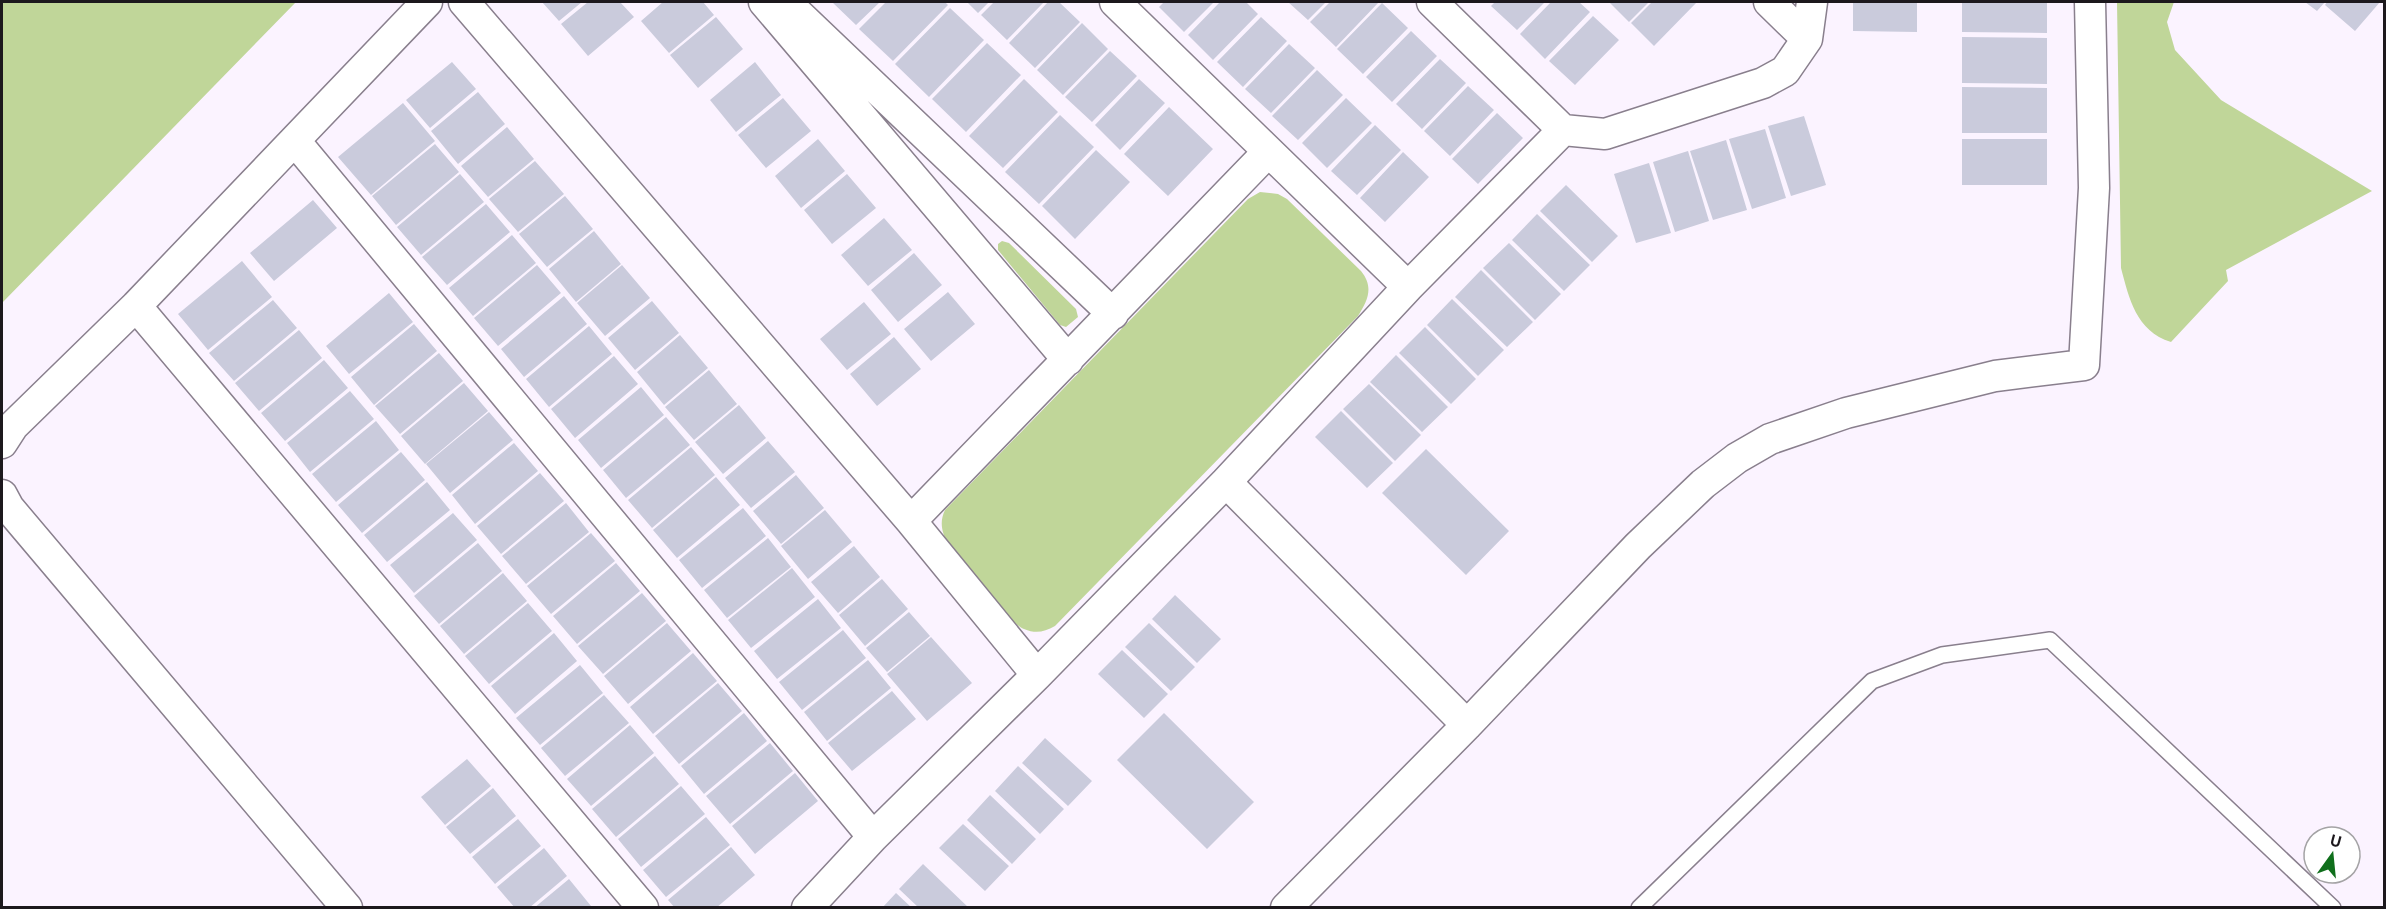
<svg xmlns="http://www.w3.org/2000/svg" width="2386" height="909" font-family="Ubuntu,sans-serif">
<style>
.green{fill:#c0d699}
.building{fill:#cacbdc}
.lines{fill:none;stroke-linecap:round;stroke-linejoin:round}
.lane-casing{stroke:#897f8d;stroke-width:18}
.street-casing{stroke:#897f8d;stroke-width:33}
.lane{stroke:#fff;stroke-width:15}
.street{stroke:#fff;stroke-width:30}
</style>
<rect width="100%" height="100%" fill="#fbf3ff"/>
<!-- green -->
<path class="green" d="M 2,2 L 296,2 L 2,303 Z
M 2117,2 L 2174,2 L 2167,22 L 2175,50 L 2221,100 L 2372,191 L 2226,270 L 2228,281 L 2171,342 C 2136,331 2129,298 2121,268 Z
M 1260,192 L 1278,194 L 1287,199 L 1361,271 C 1374,287 1368,300 1358,316 L 1055,626 C 1044,632 1036,634 1024,629 C 1004,620 963,564 948,545 C 942,532 939,523 945,510 L 1248,199 Z
M 1002,241 L 1009,243 L 1076,309 L 1078,317 L 1066,327 L 1060,325 L 998,250 L 998,244 Z"/>
<!-- building -->
<path class="building" d="M 542,2 L 582,2 L 559,21 Z
M 588,2 L 620,2 L 634,17 L 588,56 L 561,24 Z
M 663,2 L 703,2 L 714,15 L 669,53 L 641,21 Z
M 832,2 L 880,2 L 856,25 Z
M 886,2 L 945,2 L 948,5 L 893,61 L 859,29 Z
M 967,2 L 989,2 L 978,13 Z
M 994,2 L 1044,2 L 1007,40 L 981,15 Z
M 1048,2 L 1059,2 L 1080,22 L 1035,68 L 1009,43 Z
M 1164,2 L 1214,2 L 1184,32 L 1159,7 Z
M 1220,2 L 1246,2 L 1258,14 L 1213,60 L 1188,35 Z
M 1288,2 L 1326,2 L 1308,20 Z
M 1330,2 L 1379,2 L 1336,47 L 1310,22 Z
M 1495,2 L 1545,2 L 1517,30 L 1491,6 Z
M 1551,2 L 1579,2 L 1590,12 L 1545,59 L 1520,34 Z
M 1609,2 L 1649,2 L 1629,22 Z
M 1652,2 L 1697,2 L 1654,46 L 1631,23 Z
M 1853,2 L 1917,2 L 1917,32 L 1853,31 Z
M 1962,2 L 2047,2 L 2047,33 L 1962,32 Z
M 2305,2 L 2325,2 L 2317,11 Z
M 2327,2 L 2380,2 L 2355,31 L 2325,5 Z
M 1382,3 L 1408,28 L 1363,74 L 1337,49 Z
M 950,8 L 984,40 L 929,97 L 895,64 Z
M 1593,16 L 1619,40 L 1575,85 L 1549,61 Z
M 716,17 L 743,49 L 698,88 L 670,55 Z
M 1261,17 L 1287,41 L 1243,87 L 1217,62 Z
M 1082,23 L 1108,49 L 1063,95 L 1037,70 Z
M 1411,31 L 1437,56 L 1392,102 L 1366,77 Z
M 1962,37 L 2047,38 L 2047,84 L 1962,83 Z
M 987,43 L 1021,75 L 966,132 L 932,99 Z
M 1289,44 L 1315,68 L 1271,113 L 1245,89 Z
M 1110,51 L 1137,76 L 1092,122 L 1065,97 Z
M 1440,59 L 1466,83 L 1422,129 L 1396,104 Z
M 452,62 L 476,89 L 430,128 L 406,100 Z
M 755,62 L 781,95 L 736,132 L 710,100 Z
M 1317,70 L 1343,95 L 1298,140 L 1272,116 Z
M 1024,79 L 1058,112 L 1003,168 L 969,136 Z
M 1139,79 L 1165,103 L 1120,150 L 1095,125 Z
M 1468,86 L 1494,110 L 1450,156 L 1424,131 Z
M 1962,87 L 2047,88 L 2047,133 L 1962,133 Z
M 478,92 L 505,124 L 458,164 L 431,131 Z
M 783,98 L 811,131 L 766,168 L 738,135 Z
M 1346,98 L 1372,123 L 1327,168 L 1302,143 Z
M 403,103 L 435,141 L 371,195 L 338,157 Z
M 1169,107 L 1213,149 L 1168,196 L 1124,154 Z
M 1497,113 L 1523,138 L 1478,184 L 1452,159 Z
M 1060,115 L 1094,147 L 1039,204 L 1005,172 Z
M 1804,116 L 1826,185 L 1791,196 L 1768,126 Z
M 1375,125 L 1401,150 L 1357,195 L 1331,171 Z
M 507,127 L 534,159 L 488,197 L 461,166 Z
M 1765,129 L 1786,198 L 1752,209 L 1729,139 Z
M 818,139 L 845,171 L 801,208 L 775,176 Z
M 1962,139 L 2047,139 L 2047,185 L 1962,185 Z
M 1726,140 L 1747,210 L 1713,220 L 1690,151 Z
M 435,144 L 459,172 L 396,225 L 372,196 Z
M 1096,150 L 1130,182 L 1075,239 L 1042,206 Z
M 1688,151 L 1709,221 L 1675,232 L 1653,162 Z
M 1403,152 L 1429,177 L 1385,222 L 1360,198 Z
M 535,161 L 564,194 L 518,232 L 489,199 Z
M 1649,163 L 1671,233 L 1636,243 L 1614,174 Z
M 460,174 L 484,202 L 421,255 L 397,227 Z
M 847,174 L 876,208 L 832,244 L 804,210 Z
M 1566,185 L 1618,236 L 1592,262 L 1540,211 Z
M 565,196 L 593,229 L 547,267 L 519,234 Z
M 313,200 L 337,228 L 274,281 L 250,253 Z
M 486,204 L 510,232 L 447,285 L 422,257 Z
M 1537,214 L 1590,265 L 1564,291 L 1512,240 Z
M 884,218 L 912,250 L 868,286 L 841,255 Z
M 594,231 L 621,264 L 576,302 L 549,269 Z
M 512,235 L 536,263 L 473,316 L 449,288 Z
M 1509,243 L 1561,294 L 1535,320 L 1483,268 Z
M 914,253 L 942,285 L 898,322 L 871,290 Z
M 242,261 L 272,297 L 208,350 L 178,314 Z
M 537,265 L 561,293 L 498,346 L 474,318 Z
M 622,265 L 650,298 L 605,336 L 577,303 Z
M 1481,270 L 1533,322 L 1507,347 L 1455,297 Z
M 948,292 L 975,324 L 931,361 L 904,329 Z
M 389,293 L 413,322 L 349,374 L 326,346 Z
M 564,296 L 587,324 L 524,377 L 501,349 Z
M 1452,299 L 1504,350 L 1478,376 L 1427,325 Z
M 273,300 L 297,328 L 234,381 L 209,353 Z
M 652,301 L 679,333 L 635,370 L 608,338 Z
M 864,302 L 891,334 L 847,370 L 820,339 Z
M 414,324 L 437,351 L 374,405 L 351,377 Z
M 589,326 L 612,354 L 549,407 L 526,379 Z
M 1425,327 L 1476,379 L 1451,404 L 1399,353 Z
M 299,330 L 322,358 L 259,411 L 235,383 Z
M 680,335 L 708,368 L 664,405 L 637,372 Z
M 894,337 L 921,369 L 877,406 L 850,374 Z
M 439,353 L 463,381 L 400,434 L 375,406 Z
M 1396,355 L 1448,407 L 1422,432 L 1370,382 Z
M 614,356 L 638,384 L 575,438 L 551,409 Z
M 324,360 L 348,388 L 285,441 L 261,413 Z
M 709,370 L 737,404 L 694,440 L 665,407 Z
M 464,383 L 488,411 L 425,464 L 401,436 Z
M 1369,384 L 1421,435 L 1395,461 L 1343,409 Z
M 641,387 L 664,415 L 601,468 L 578,440 Z
M 350,391 L 374,419 L 310,472 L 287,443 Z
M 739,405 L 766,438 L 723,474 L 695,442 Z
M 1341,411 L 1393,463 L 1367,488 L 1315,437 Z
M 489,412 L 513,440 L 450,493 L 426,464 Z
M 666,417 L 690,445 L 626,498 L 603,470 Z
M 376,421 L 399,450 L 336,502 L 312,474 Z
M 768,441 L 795,472 L 751,508 L 725,478 Z
M 514,443 L 538,471 L 475,524 L 452,495 Z
M 691,447 L 715,475 L 652,528 L 628,500 Z
M 1426,449 L 1509,531 L 1466,575 L 1382,493 Z
M 401,452 L 425,480 L 362,533 L 338,505 Z
M 540,473 L 564,501 L 501,554 L 477,526 Z
M 796,475 L 824,508 L 781,544 L 753,511 Z
M 716,477 L 740,505 L 677,558 L 653,530 Z
M 427,482 L 450,510 L 387,562 L 364,535 Z
M 566,503 L 589,532 L 526,584 L 502,556 Z
M 743,508 L 766,536 L 702,588 L 679,560 Z
M 825,510 L 852,542 L 808,579 L 781,546 Z
M 453,513 L 477,540 L 414,593 L 390,565 Z
M 591,533 L 615,561 L 551,614 L 527,586 Z
M 768,538 L 791,567 L 727,618 L 704,590 Z
M 478,543 L 502,571 L 439,624 L 414,596 Z
M 854,546 L 880,577 L 838,613 L 811,582 Z
M 616,563 L 640,591 L 577,644 L 553,616 Z
M 792,568 L 815,597 L 751,648 L 728,620 Z
M 503,573 L 527,601 L 464,654 L 440,626 Z
M 882,579 L 908,609 L 865,646 L 839,615 Z
M 642,593 L 666,621 L 603,674 L 578,646 Z
M 1175,595 L 1221,639 L 1197,663 L 1152,619 Z
M 818,599 L 841,628 L 777,679 L 754,651 Z
M 528,603 L 552,631 L 489,684 L 465,656 Z
M 909,612 L 930,636 L 887,672 L 866,648 Z
M 667,623 L 691,651 L 628,704 L 604,676 Z
M 1149,623 L 1195,667 L 1171,691 L 1125,647 Z
M 843,630 L 866,658 L 802,710 L 779,682 Z
M 554,633 L 577,661 L 515,714 L 491,686 Z
M 931,637 L 972,683 L 927,721 L 887,674 Z
M 1122,650 L 1168,694 L 1144,718 L 1098,674 Z
M 693,653 L 717,681 L 653,734 L 630,707 Z
M 868,660 L 891,688 L 827,741 L 804,712 Z
M 580,665 L 603,693 L 540,745 L 516,718 Z
M 718,683 L 742,711 L 679,764 L 655,736 Z
M 892,691 L 916,719 L 852,771 L 828,743 Z
M 604,695 L 629,723 L 565,776 L 541,748 Z
M 744,713 L 767,741 L 704,794 L 681,766 Z
M 1164,713 L 1254,802 L 1207,849 L 1117,760 Z
M 630,725 L 654,753 L 591,806 L 567,779 Z
M 1045,738 L 1092,781 L 1068,806 L 1022,763 Z
M 770,743 L 793,771 L 730,824 L 706,796 Z
M 655,756 L 679,784 L 616,837 L 592,809 Z
M 467,759 L 491,786 L 445,825 L 421,797 Z
M 1018,766 L 1064,809 L 1040,834 L 995,791 Z
M 795,773 L 818,801 L 755,854 L 732,826 Z
M 681,786 L 705,814 L 641,867 L 618,839 Z
M 493,788 L 516,816 L 470,854 L 446,827 Z
M 990,795 L 1036,839 L 1012,864 L 967,820 Z
M 706,817 L 730,845 L 666,897 L 643,870 Z
M 518,819 L 541,846 L 495,884 L 472,857 Z
M 963,824 L 1009,866 L 985,891 L 939,848 Z
M 731,847 L 755,875 L 716,908 L 675,908 L 668,900 Z
M 544,848 L 567,876 L 529,908 L 515,908 L 497,887 Z
M 923,864 L 969,908 L 919,908 L 899,889 Z
M 569,879 L 591,906 L 590,908 L 534,908 Z
M 896,893 L 912,908 L 882,908 Z"/>
<g class="lines">
<!-- lane casing -->
<g class="lane-casing">
<path id="lane" d="M 1639,908 L 1872,681 L 1942,655 L 2050,640 L 2333,908"/>
</g>
<!-- street casing -->
<g class="street-casing">
<path id="street" d="M 464,2 L 911,521 L 1037,675
M 764,2 L 1068,360
M 1115,2 L 1408,287
M 1432,2 L 1563,130
M 1769,2 L 1807,39
M 794,10 L 1113,314
M 295,141 L 873,837
M 136,306 L 643,908
M 2,443 L 13,426 L 136,306 L 427,2
M 1226,482 L 1467,725
M 2,495 L 9,508 L 347,908
M 911,521 L 1268,152
M 807,908 L 873,837 L 1037,675 L 1226,482 L 1408,287 L 1563,130 L 1605,134 L 1763,83 L 1785,71 L 1807,39 L 1812,2
M 1286,908 L 1467,725 L 1638,546 L 1703,484 L 1737,458 L 1770,439 L 1846,413 L 1995,376 L 2084,365 L 2094,188 L 2090,2"/>
</g>
<!-- lane -->
<use href="#lane" class="lane"/>
<!-- street -->
<use href="#street" class="street"/>
</g>
<!-- border -->
<rect width="2386" height="909" fill="none" stroke="#1c181d" stroke-width="6"/>
<!-- north arrow -->
<g transform="translate(2332 855) rotate(15)"><circle r="28" fill="#ffffff" stroke="#a4a3a5" stroke-width="1.5"/>
<path d="M0-4.5L10 22L0 15L-10 22Z" fill="#106f1c"/>
<text y="-9" font-size="16" font-weight="bold" text-anchor="middle" fill="#1c181d">U</text>
</g>
</svg>
